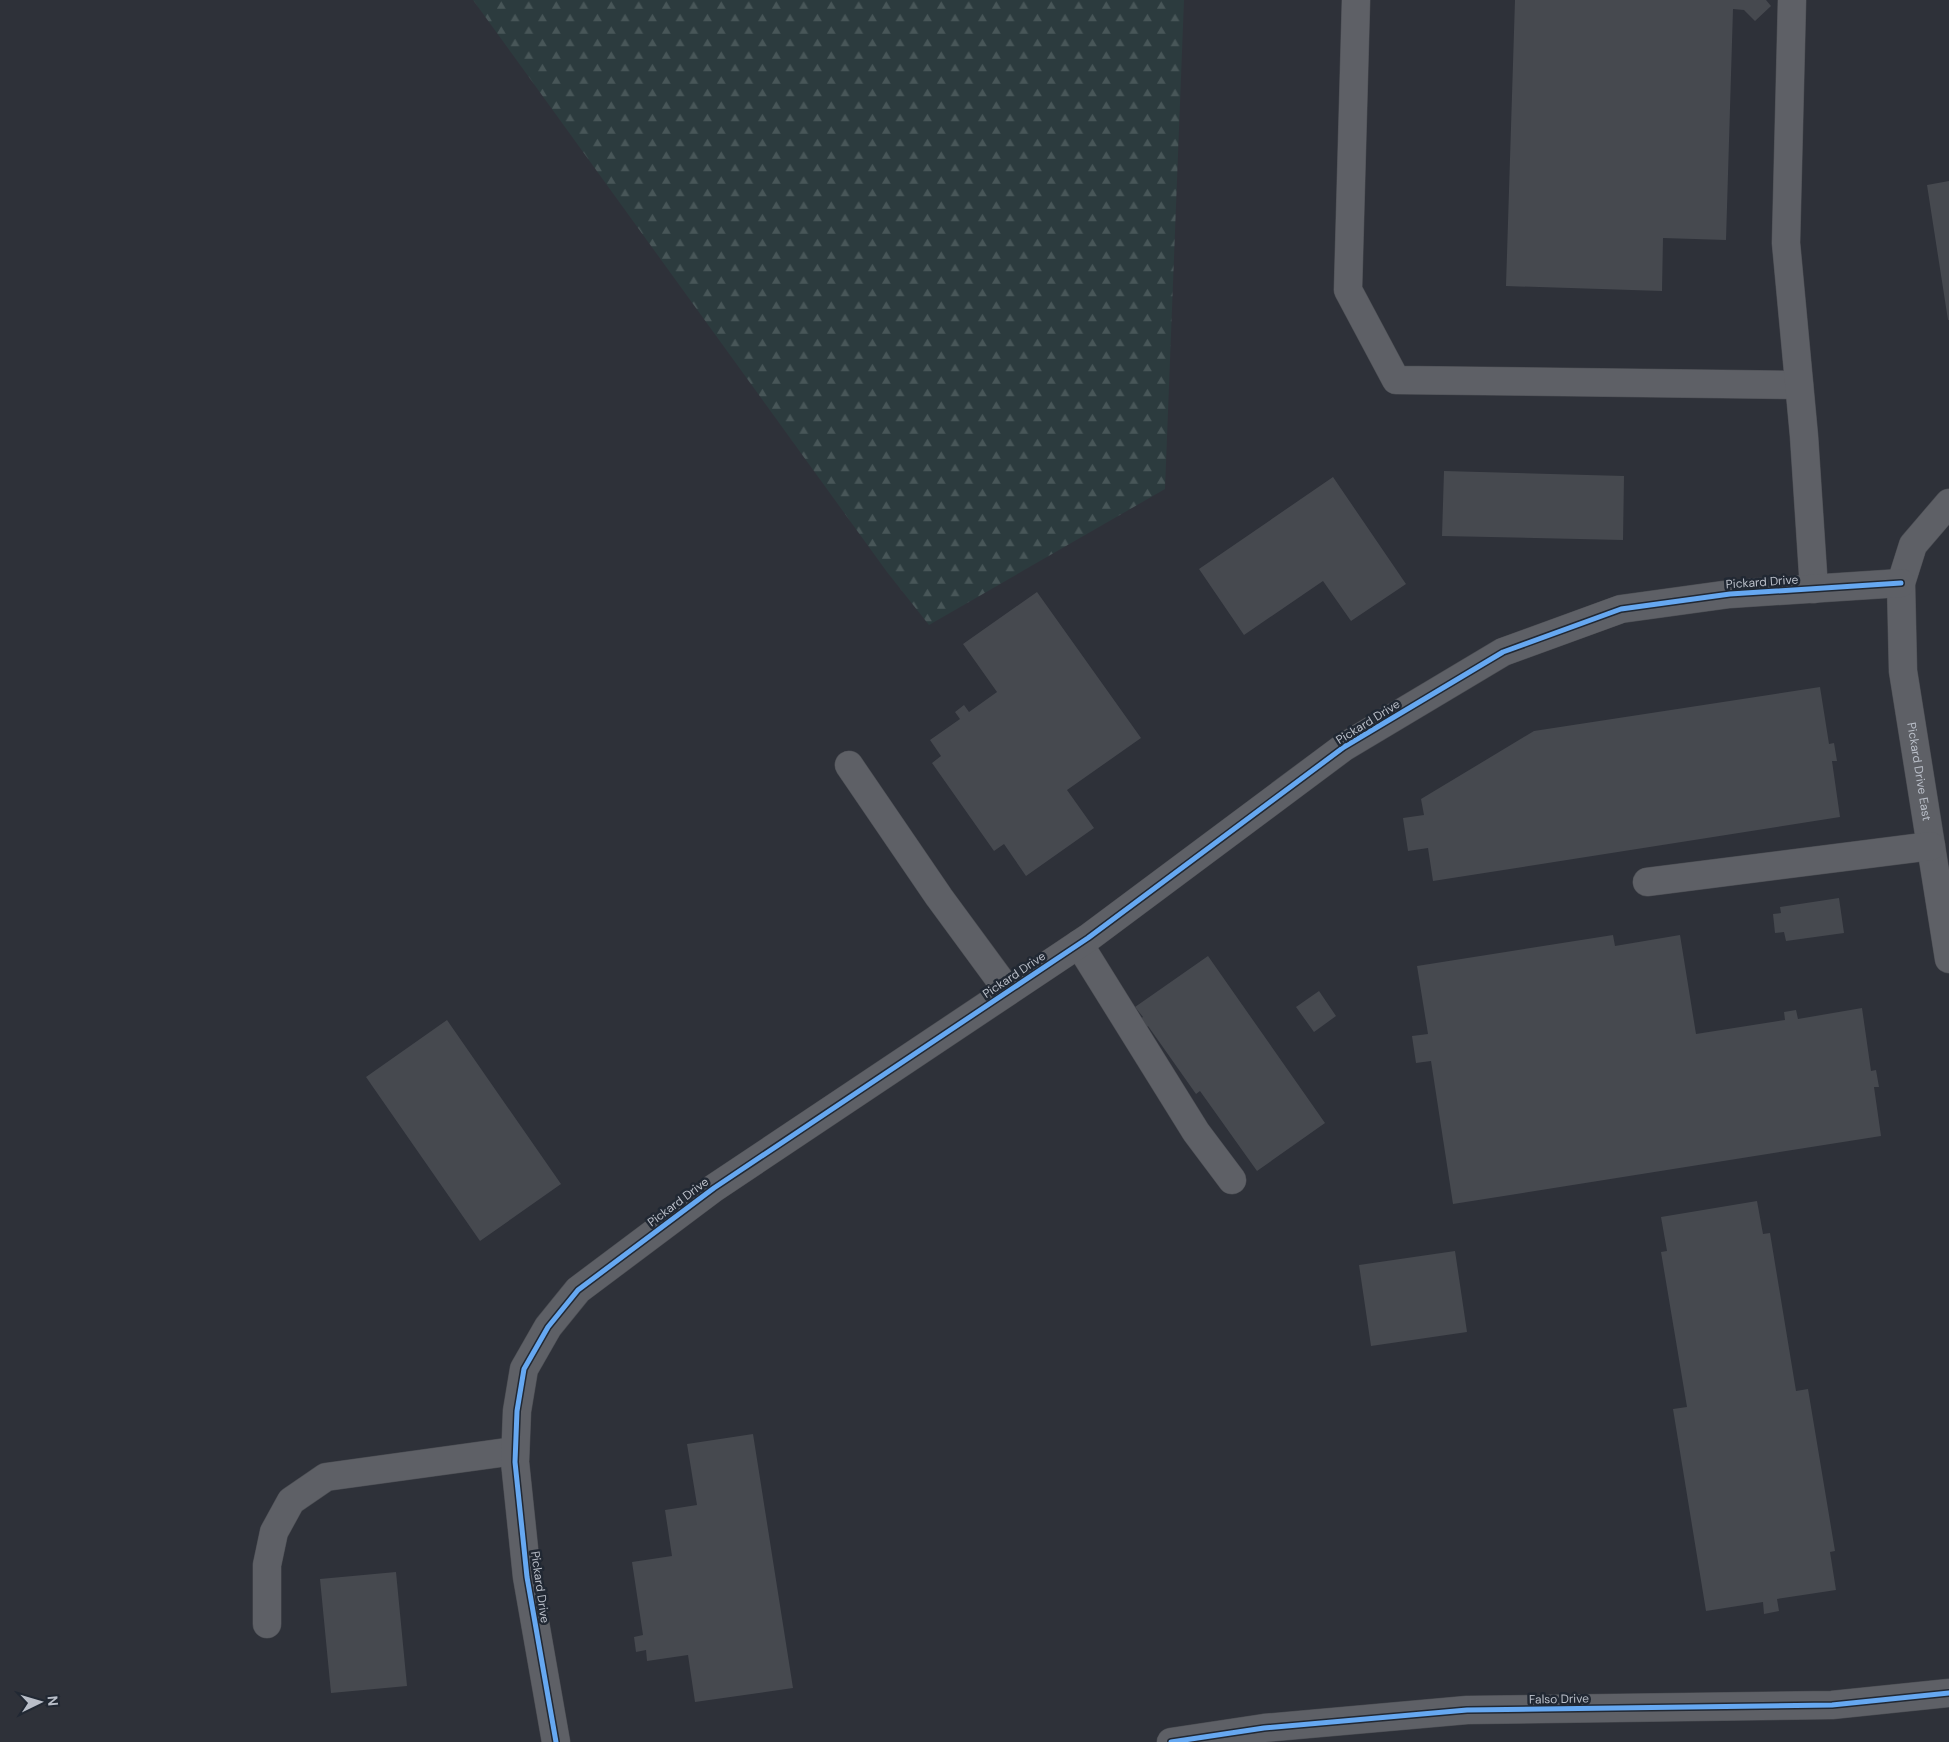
<svg xmlns="http://www.w3.org/2000/svg" width="1949" height="1742" font-family="'DM Sans',sans-serif">
<style>
.forest{fill:url(#forest-firs)}
.building{fill:#46494f}
.lines{fill:none;stroke-linecap:round;stroke-linejoin:round}
.minor-casing{stroke:#4a4c52;stroke-width:29}
.minor{stroke:#5e6066;stroke-width:28}
.cycleway-casing{stroke:#212833;stroke-width:8}
.cycleway{stroke:#66a8f1;stroke-width:5}
.labels{text-anchor:middle;stroke-width:5;stroke-linejoin:round;paint-order:stroke}
.street-label{font-size:12px;fill:#b9bec8;stroke:#212833}
</style>
<defs>
<pattern id="forest-firs" width="22" height="20" patternUnits="userSpaceOnUse" patternTransform="scale(1.25)"><rect width="22" height="20" fill="#2c3b3e"/><path d="M5 1l3.5 6h-7zM16 11l3.5 6h-7z" fill="#485658"/></pattern>
</defs>
<rect width="100%" height="100%" fill="#2e3139"/>
<!-- forest -->
<path class="forest" d="M 473,0 L 1184,0 L 1165,489 L 929,625 L 887,572 Z"/>
<!-- building -->
<path class="building" d="M 1515,0 L 1766,0 L 1771,6 L 1755,21 L 1744,10 L 1733,9 L 1726,240 L 1663,238 L 1662,291 L 1506,286 Z
M 1949,181 L 1949,320 L 1948,320 L 1927,185 Z
M 1444,471 L 1624,476 L 1623,540 L 1442,536 Z
M 1333,477 L 1406,584 L 1351,621 L 1323,581 L 1244,635 L 1199,569 Z
M 1037,592 L 1141,738 L 1067,790 L 1094,828 L 1026,876 L 1004,844 L 994,851 L 932,763 L 941,756 L 930,740 L 960,719 L 955,712 L 964,705 L 969,712 L 997,692 L 963,644 Z
M 1820,687 L 1829,744 L 1834,743 L 1837,761 L 1832,761 L 1840,817 L 1433,881 L 1428,848 L 1408,851 L 1403,818 L 1424,815 L 1421,799 L 1534,731 Z
M 1839,898 L 1844,933 L 1786,941 L 1784,932 L 1775,933 L 1773,914 L 1781,913 L 1780,907 Z
M 1613,935 L 1615,946 L 1680,935 L 1696,1034 L 1785,1020 L 1784,1012 L 1796,1010 L 1798,1019 L 1862,1008 L 1871,1071 L 1876,1070 L 1879,1087 L 1874,1087 L 1881,1136 L 1453,1204 L 1431,1061 L 1416,1063 L 1412,1036 L 1428,1034 L 1417,966 Z
M 1208,956 L 1325,1123 L 1257,1171 L 1200,1091 L 1196,1094 L 1148,1026 L 1146,1028 L 1140,1019 L 1143,1017 L 1135,1007 Z
M 1319,991 L 1336,1016 L 1314,1032 L 1296,1007 Z
M 447,1020 L 561,1184 L 480,1241 L 366,1077 Z
M 1757,1201 L 1763,1234 L 1770,1233 L 1796,1391 L 1808,1389 L 1835,1551 L 1830,1552 L 1836,1590 L 1777,1599 L 1779,1611 L 1764,1614 L 1763,1602 L 1706,1611 L 1673,1409 L 1687,1407 L 1661,1252 L 1667,1251 L 1661,1217 Z
M 1455,1251 L 1467,1332 L 1371,1346 L 1359,1265 Z
M 753,1434 L 793,1688 L 695,1702 L 688,1655 L 647,1661 L 646,1650 L 636,1652 L 634,1637 L 643,1635 L 632,1562 L 672,1556 L 665,1510 L 697,1505 L 687,1444 Z
M 396,1572 L 407,1686 L 331,1693 L 320,1579 Z"/>
<g class="lines">
<!-- minor casing -->
<g class="minor-casing">
<g id="minor">
<path d="M 1356,0 L 1348,290 L 1396,380 L 1799,385"/>
<path d="M 1792,0 L 1786,243 L 1804,436 L 1814,589"/>
<path id="s1" d="M 1949,503 L 1913,545 L 1901,583 L 1903,671 L 1949,959"/>
<path d="M 849,765 L 939,897 L 1008,991"/>
<path d="M 1647,882 L 1931,846"/>
<path d="M 1079,944 L 1196,1132 L 1232,1180"/>
<path d="M 267,1624 L 267,1565 L 274,1532 L 291,1501 L 326,1477 L 515,1451"/>
<path d="M 556,1742 L 527,1577 L 515,1462 L 517,1411 L 524,1369 L 548,1327 L 578,1290 L 714,1188 L 1088,938 L 1344,747 L 1503,652 L 1621,609 L 1730,594 L 1901,583"/>
<path d="M 1171,1742 L 1264,1728 L 1467,1710 L 1832,1705 L 1949,1693"/>
</g>
</g>
<!-- minor -->
<use href="#minor" class="minor"/>
<!-- cycleway casing -->
<g class="cycleway-casing">
<path id="cycleway" d="M 556,1742 L 527,1577 L 515,1462 L 517,1411 L 524,1369 L 548,1327 L 578,1290 L 714,1188 L 1088,938 L 1344,747 L 1503,652 L 1621,609 L 1730,594 L 1901,583
M 1171,1742 L 1264,1728 L 1467,1710 L 1832,1705 L 1949,1693"/>
</g>
<!-- cycleway -->
<use href="#cycleway" class="cycleway"/>
</g>
<g class="labels">
<!-- street labels -->
<g class="street-label">
<text transform="translate(1762 582) rotate(-4)" y="4">Pickard Drive</text>
<text transform="translate(1368 722) rotate(-32)" y="4">Pickard Drive</text>
<text dy="4" stroke="none"><textPath href="#s1" startOffset="285">Pickard Drive East</textPath></text>
<text transform="translate(1014 975) rotate(-34)" y="4">Pickard Drive</text>
<text transform="translate(678 1202) rotate(-37)" y="4">Pickard Drive</text>
<text transform="translate(540 1587) rotate(82)" y="4">Pickard Drive</text>
<text transform="translate(1559 1699) rotate(-1)" y="4">Falso Drive</text>
</g>
</g>
<!-- north arrow -->
<g transform="translate(40 1702) rotate(85)" stroke="#212833" stroke-width="4" paint-order="stroke">
<path d="M0-4L9 19L0 12L-9 19Z" fill="#b9bec8"/>
<text y="-8" font-size="14" font-weight="bold" text-anchor="middle" fill="#b9bec8">N</text>
</g>
</svg>
